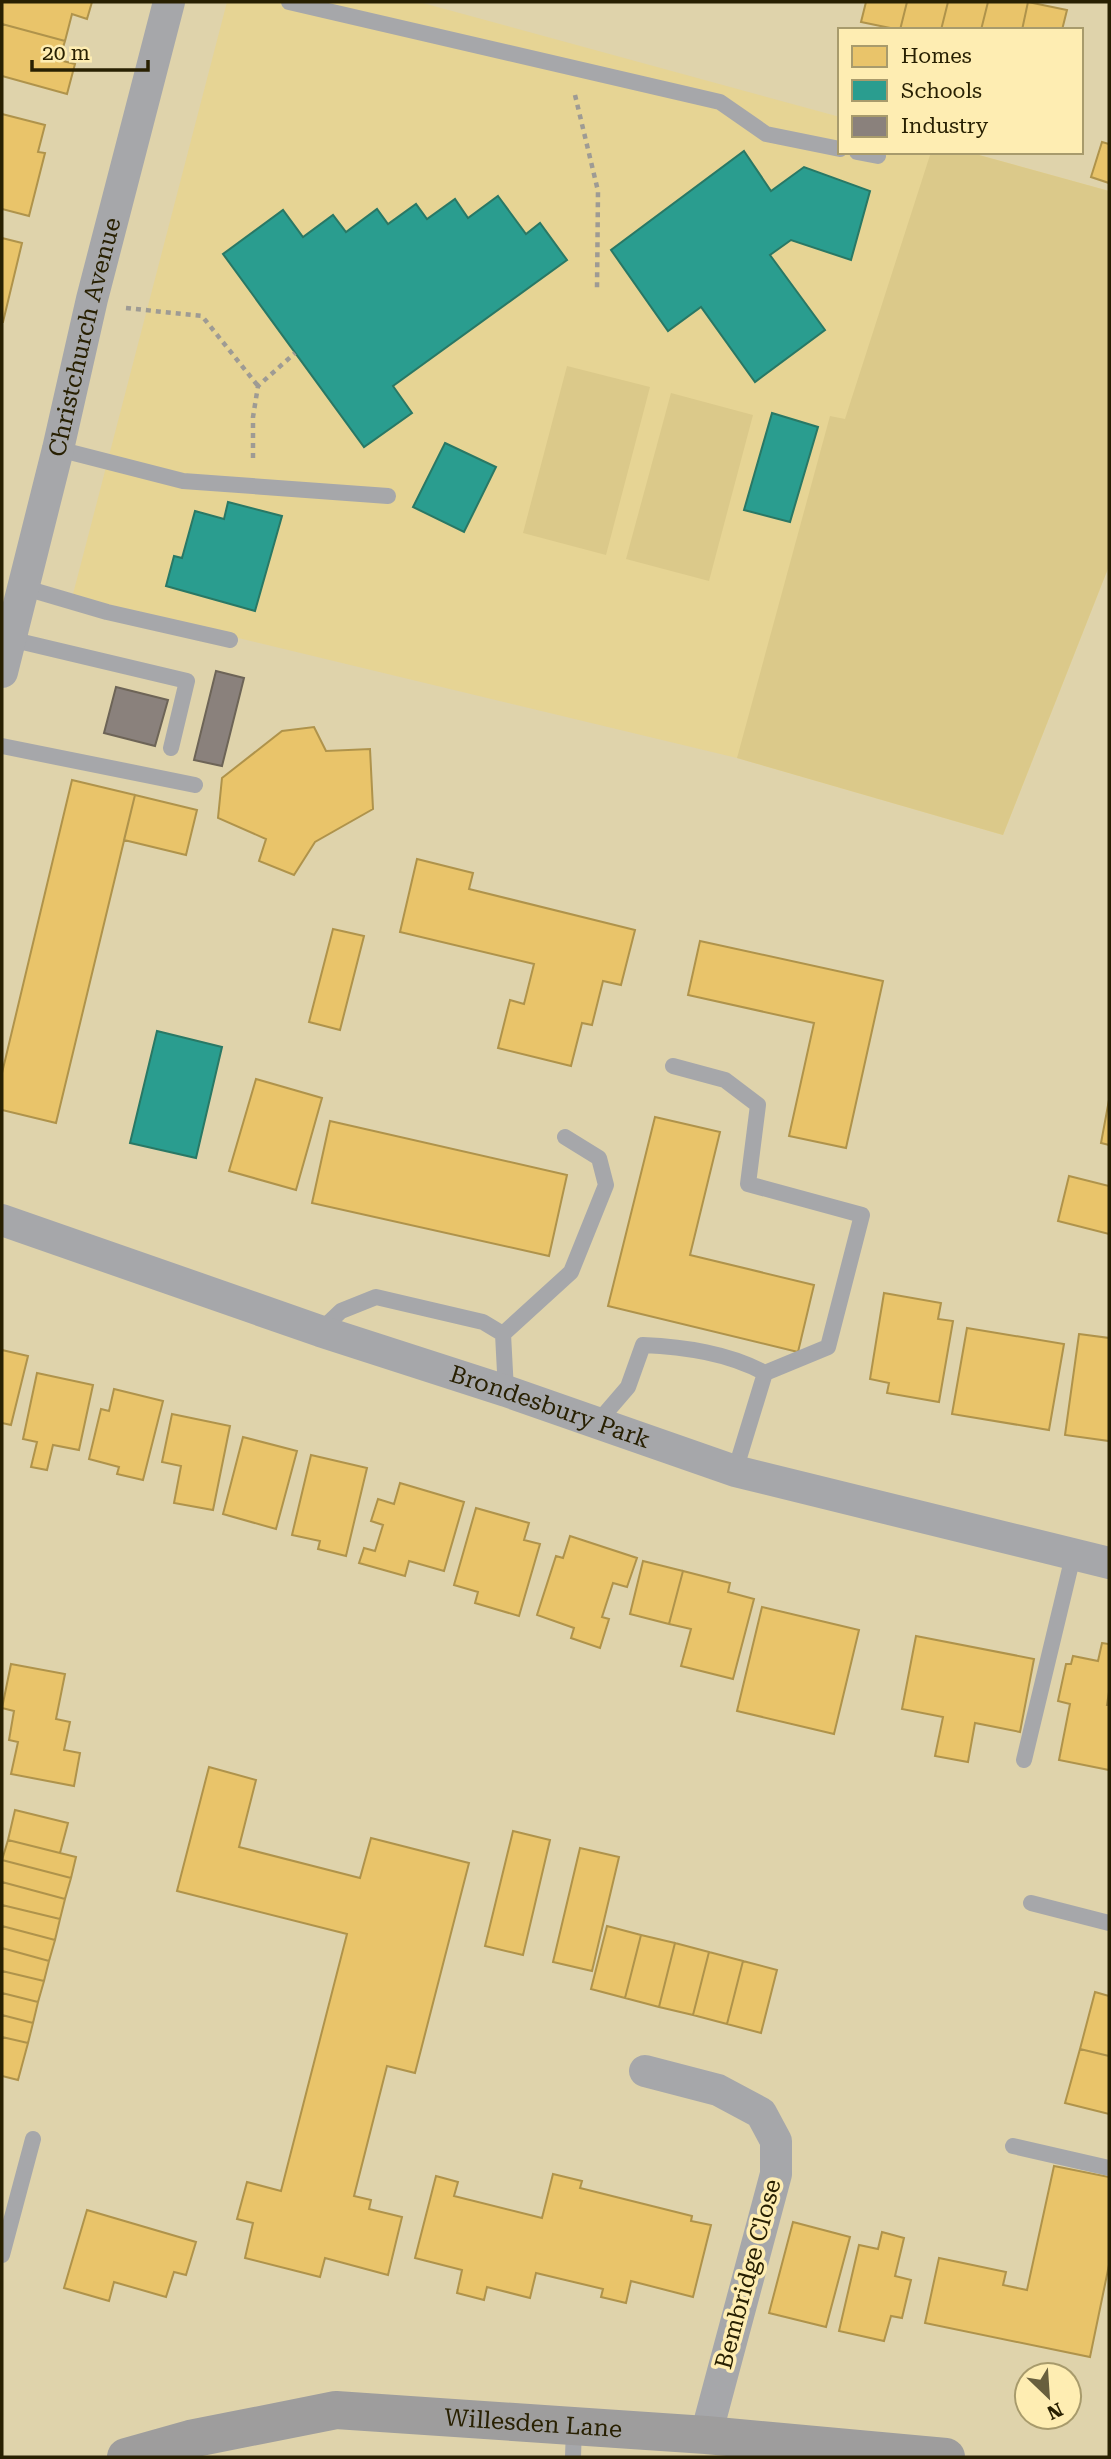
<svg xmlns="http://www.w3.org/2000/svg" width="1111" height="2459" font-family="'Roboto Serif',serif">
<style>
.built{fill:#e6d494}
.green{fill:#dbc98a}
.homes{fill:#e9c46a;stroke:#af934b;stroke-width:2}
.schools{fill:#2a9d8f;stroke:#297865;stroke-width:2}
.industry{fill:#8a817c;stroke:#6d6457;stroke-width:2}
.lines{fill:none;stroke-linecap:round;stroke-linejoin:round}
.path{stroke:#9e9b94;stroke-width:4.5;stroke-dasharray:5 5;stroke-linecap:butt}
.lane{stroke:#a6a7aa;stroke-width:16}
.street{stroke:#a6a7aa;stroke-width:32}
.primary{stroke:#9e9d9d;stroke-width:38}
.labels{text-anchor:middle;stroke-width:7;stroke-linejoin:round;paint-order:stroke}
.street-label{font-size:24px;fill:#282002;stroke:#feedb2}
</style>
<rect width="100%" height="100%" fill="#dfd3ab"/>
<!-- built -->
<path class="built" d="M 227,2 L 419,2 L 840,117 L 840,152 L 968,152 L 1109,191 L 1109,566 L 1003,835 L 737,758 L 72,598 Z"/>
<!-- green -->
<path class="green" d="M 931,152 L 968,152 L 1109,191 L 1109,566 L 1003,835 L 737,758 L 830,416 L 845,419 Z
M 567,366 L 650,387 L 606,555 L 523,533 Z
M 671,393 L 753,415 L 709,581 L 626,559 Z"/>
<!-- homes -->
<path class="homes" d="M 2,2 L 92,2 L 87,19 L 72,14 L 65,41 L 2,24 Z
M 866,2 L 907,2 L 900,30 L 861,22 Z
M 907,2 L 948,2 L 941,30 L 900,30 Z
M 948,2 L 988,2 L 981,30 L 941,30 Z
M 988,2 L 1028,2 L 1022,30 L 981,30 Z
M 1028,2 L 1067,10 L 1062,30 L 1022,30 Z
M 2,24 L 65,41 L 59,60 L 75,64 L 67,94 L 2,76 Z
M 2,114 L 45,125 L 38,152 L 45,153 L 29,216 L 2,209 Z
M 1102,142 L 1109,144 L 1109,183 L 1091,177 Z
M 2,238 L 22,243 L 3,322 L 2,322 Z
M 314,727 L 326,751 L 370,749 L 373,809 L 315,842 L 294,875 L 259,861 L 266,839 L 218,818 L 222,778 L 282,731 Z
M 72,780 L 135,795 L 56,1123 L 2,1110 L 2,1073 Z
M 135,795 L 197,810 L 186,855 L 124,840 Z
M 417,859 L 473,873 L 469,889 L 635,930 L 621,985 L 603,981 L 592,1025 L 582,1023 L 571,1066 L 498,1048 L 510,1000 L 524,1004 L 534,964 L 400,932 Z
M 333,929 L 364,936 L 340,1030 L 309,1022 Z
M 700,941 L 883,981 L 846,1148 L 789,1136 L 814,1023 L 688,995 Z
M 256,1079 L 322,1098 L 296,1190 L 229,1171 Z
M 1109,1100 L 1109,1145 L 1101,1143 Z
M 655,1117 L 720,1132 L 690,1255 L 814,1285 L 798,1352 L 608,1306 Z
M 330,1121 L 567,1175 L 549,1256 L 312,1203 Z
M 1069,1176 L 1109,1186 L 1109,1234 L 1058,1221 Z
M 884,1293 L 941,1303 L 938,1319 L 953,1321 L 939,1402 L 887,1393 L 889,1383 L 870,1379 Z
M 967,1328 L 1064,1344 L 1049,1430 L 952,1414 Z
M 1079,1334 L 1109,1338 L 1109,1441 L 1065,1435 Z
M 2,1350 L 28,1356 L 11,1425 L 2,1423 Z
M 37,1373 L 93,1385 L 79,1450 L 53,1445 L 47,1470 L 31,1467 L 37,1442 L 23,1439 Z
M 114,1389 L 163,1401 L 143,1480 L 117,1474 L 119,1467 L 89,1459 L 101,1409 L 109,1411 Z
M 172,1414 L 230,1426 L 213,1510 L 174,1503 L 181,1466 L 162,1462 Z
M 243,1437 L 297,1451 L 276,1529 L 223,1514 Z
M 311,1455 L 367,1468 L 346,1556 L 318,1549 L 320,1541 L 292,1535 Z
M 400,1483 L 464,1502 L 444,1571 L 409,1561 L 405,1576 L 359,1563 L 364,1548 L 375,1551 L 383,1525 L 371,1521 L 378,1499 L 394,1504 Z
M 476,1508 L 529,1523 L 524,1540 L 540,1544 L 519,1616 L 475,1603 L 478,1592 L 454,1585 Z
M 570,1536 L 637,1558 L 627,1587 L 613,1583 L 602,1617 L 609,1619 L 600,1648 L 571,1638 L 574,1628 L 537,1615 L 556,1556 L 563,1558 Z
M 643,1561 L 683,1571 L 669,1624 L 630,1614 Z
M 683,1571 L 730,1583 L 728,1592 L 754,1599 L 733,1679 L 681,1666 L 691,1629 L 669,1624 Z
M 762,1607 L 859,1630 L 834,1734 L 737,1711 Z
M 916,1636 L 1034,1659 L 1020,1732 L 975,1723 L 968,1762 L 935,1756 L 943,1717 L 902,1709 Z
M 1102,1643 L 1109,1644 L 1109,1692 L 1107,1705 L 1109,1705 L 1109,1770 L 1059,1760 L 1070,1704 L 1058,1701 L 1066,1664 L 1071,1664 L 1073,1656 L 1098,1661 Z
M 11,1664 L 65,1674 L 56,1719 L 70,1722 L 64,1750 L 80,1753 L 74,1786 L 11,1774 L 18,1742 L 9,1740 L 14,1711 L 2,1708 Z
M 209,1767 L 256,1780 L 239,1847 L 360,1878 L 371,1838 L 469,1863 L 415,2073 L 387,2066 L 354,2196 L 371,2200 L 369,2209 L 402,2217 L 388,2275 L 325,2258 L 320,2277 L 245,2258 L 253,2223 L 237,2219 L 247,2182 L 281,2191 L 347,1934 L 177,1891 Z
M 15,1810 L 68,1823 L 60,1853 L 8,1840 Z
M 513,1831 L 550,1840 L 523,1955 L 485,1946 Z
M 8,1840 L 76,1857 L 71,1878 L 2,1860 Z
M 580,1848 L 619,1857 L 592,1971 L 553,1962 Z
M 2,1860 L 71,1878 L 65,1899 L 2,1882 Z
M 2,1882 L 65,1899 L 60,1919 L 2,1905 Z
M 2,1905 L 60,1919 L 55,1940 L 2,1926 Z
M 2,1926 L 55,1940 L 49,1961 L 2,1948 Z
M 607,1926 L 641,1935 L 625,1998 L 591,1989 Z
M 641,1935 L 675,1943 L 659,2007 L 625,1998 Z
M 675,1943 L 709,1952 L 693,2015 L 659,2007 Z
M 2,1948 L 49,1961 L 44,1981 L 2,1971 Z
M 709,1952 L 743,1961 L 727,2024 L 693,2015 Z
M 743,1961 L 777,1970 L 761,2033 L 727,2024 Z
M 2,1971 L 44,1981 L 38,2002 L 2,1993 Z
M 1095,1992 L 1109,1996 L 1109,2056 L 1080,2049 Z
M 2,1993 L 38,2002 L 33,2023 L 2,2015 Z
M 2,2015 L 33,2023 L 28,2043 L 2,2037 Z
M 2,2037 L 28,2043 L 18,2080 L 2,2076 Z
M 1080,2049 L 1109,2056 L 1109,2114 L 1065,2103 Z
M 1054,2166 L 1109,2177 L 1109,2265 L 1090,2357 L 925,2323 L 939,2258 L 1006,2272 L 1003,2285 L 1027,2290 Z
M 553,2174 L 582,2181 L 580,2188 L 692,2216 L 691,2221 L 711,2225 L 693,2297 L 631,2281 L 626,2303 L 601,2297 L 603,2289 L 536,2273 L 530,2298 L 487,2287 L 484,2300 L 457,2293 L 462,2270 L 415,2258 L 436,2176 L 458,2182 L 454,2196 L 542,2218 Z
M 87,2210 L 196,2242 L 186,2275 L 174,2272 L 166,2297 L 114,2282 L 109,2301 L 64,2288 Z
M 793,2222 L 850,2237 L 826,2327 L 769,2313 Z
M 882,2232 L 904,2238 L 895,2276 L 911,2280 L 902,2318 L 891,2316 L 884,2341 L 839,2331 L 859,2245 L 878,2249 Z"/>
<!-- schools -->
<path class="schools" d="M 744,151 L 771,191 L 804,167 L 870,191 L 851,260 L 791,240 L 770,255 L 825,330 L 755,382 L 701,307 L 668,331 L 611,250 Z
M 498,196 L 526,234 L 540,223 L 567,260 L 393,386 L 412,413 L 364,447 L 223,254 L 283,210 L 303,237 L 333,215 L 346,232 L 377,209 L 388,224 L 416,204 L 427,219 L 455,199 L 468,218 Z
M 772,413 L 818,427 L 790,522 L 744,510 Z
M 445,443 L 496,467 L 464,532 L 413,507 Z
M 228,502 L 282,516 L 255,611 L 166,586 L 174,556 L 182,558 L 195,511 L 224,519 Z
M 157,1031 L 222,1047 L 196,1158 L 130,1143 Z"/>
<!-- industry -->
<path class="industry" d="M 216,671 L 244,678 L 222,766 L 194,760 Z
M 116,687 L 168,700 L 155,746 L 104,733 Z"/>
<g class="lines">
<!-- path -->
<path class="path" d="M 575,95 L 598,191 L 597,289
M 126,308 L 202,316 L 258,386
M 253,458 L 253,417 L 258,386 L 295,353"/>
<!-- lane -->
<path class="lane" d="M 289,2 L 720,102 L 766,134 L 840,149
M 857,152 L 878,156
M 58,449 L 183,481 L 388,496
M 22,587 L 107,612 L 230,640
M 10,639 L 187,681 L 171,748
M 2,746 L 195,785
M 673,1066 L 725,1080 L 758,1105 L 748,1184 L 862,1215 L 828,1347 L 765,1373 L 735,1471
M 320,1331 L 341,1311 L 376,1297 L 483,1322 L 503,1334 L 571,1272 L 606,1185 L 599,1158 L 565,1137
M 503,1334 L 506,1391
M 597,1423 L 628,1387 L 643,1345 C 685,1347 728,1353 765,1373
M 1024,1760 L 1073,1556
M 1031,1903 L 1109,1923
M 1013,2146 L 1109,2168
M 2,2255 L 33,2139
M 573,2457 L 574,2427"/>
<!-- street -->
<g class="street">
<path id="s1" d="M 2,672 L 58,449 L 92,299 L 169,2"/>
<path id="s2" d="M 2,1220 L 320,1331 L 506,1391 L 735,1471 L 1109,1563"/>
<path d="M 645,2071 L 718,2090 L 761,2113 L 776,2141 L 776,2174 L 706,2435"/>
</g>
<!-- primary -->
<path class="primary" id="s3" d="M 126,2457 L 190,2439 L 336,2410 L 706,2435 L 946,2457"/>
</g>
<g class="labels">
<!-- street labels -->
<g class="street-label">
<text dy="8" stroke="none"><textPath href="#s1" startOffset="345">Christchurch Avenue</textPath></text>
<text dy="8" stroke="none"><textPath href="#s2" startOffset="579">Brondesbury Park</textPath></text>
<text transform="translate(748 2274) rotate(-75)" y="8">Bembridge Close</text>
<text dy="8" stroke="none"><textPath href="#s3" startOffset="413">Willesden Lane</textPath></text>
</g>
</g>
<!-- border -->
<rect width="1111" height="2459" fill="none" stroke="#282002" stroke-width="7"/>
<!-- legend -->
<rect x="838" y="28" width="245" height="126" fill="#feedb2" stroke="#a89b6c" stroke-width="2"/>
<rect x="852" y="46" width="35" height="21" fill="#e9c46a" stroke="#a89b6c" stroke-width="2"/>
<text x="901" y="63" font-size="21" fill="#282002">Homes</text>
<rect x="852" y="80" width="35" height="21" fill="#2a9d8f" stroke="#a89b6c" stroke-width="2"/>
<text x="901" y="98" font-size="21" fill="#282002">Schools</text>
<rect x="852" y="116" width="35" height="21" fill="#8a817c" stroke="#a89b6c" stroke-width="2"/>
<text x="901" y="133" font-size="21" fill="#282002">Industry</text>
<!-- north arrow -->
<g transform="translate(1048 2396) rotate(155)"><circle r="33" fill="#feedb2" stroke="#a89b6c" stroke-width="2"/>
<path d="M0-5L12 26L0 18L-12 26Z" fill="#685f3d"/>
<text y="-10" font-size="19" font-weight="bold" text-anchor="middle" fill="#282002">N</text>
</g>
<!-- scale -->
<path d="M32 60v10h116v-10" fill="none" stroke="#282002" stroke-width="3.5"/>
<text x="42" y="60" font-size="21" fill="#282002" stroke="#feedb2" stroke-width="5" paint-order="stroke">20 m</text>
</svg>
